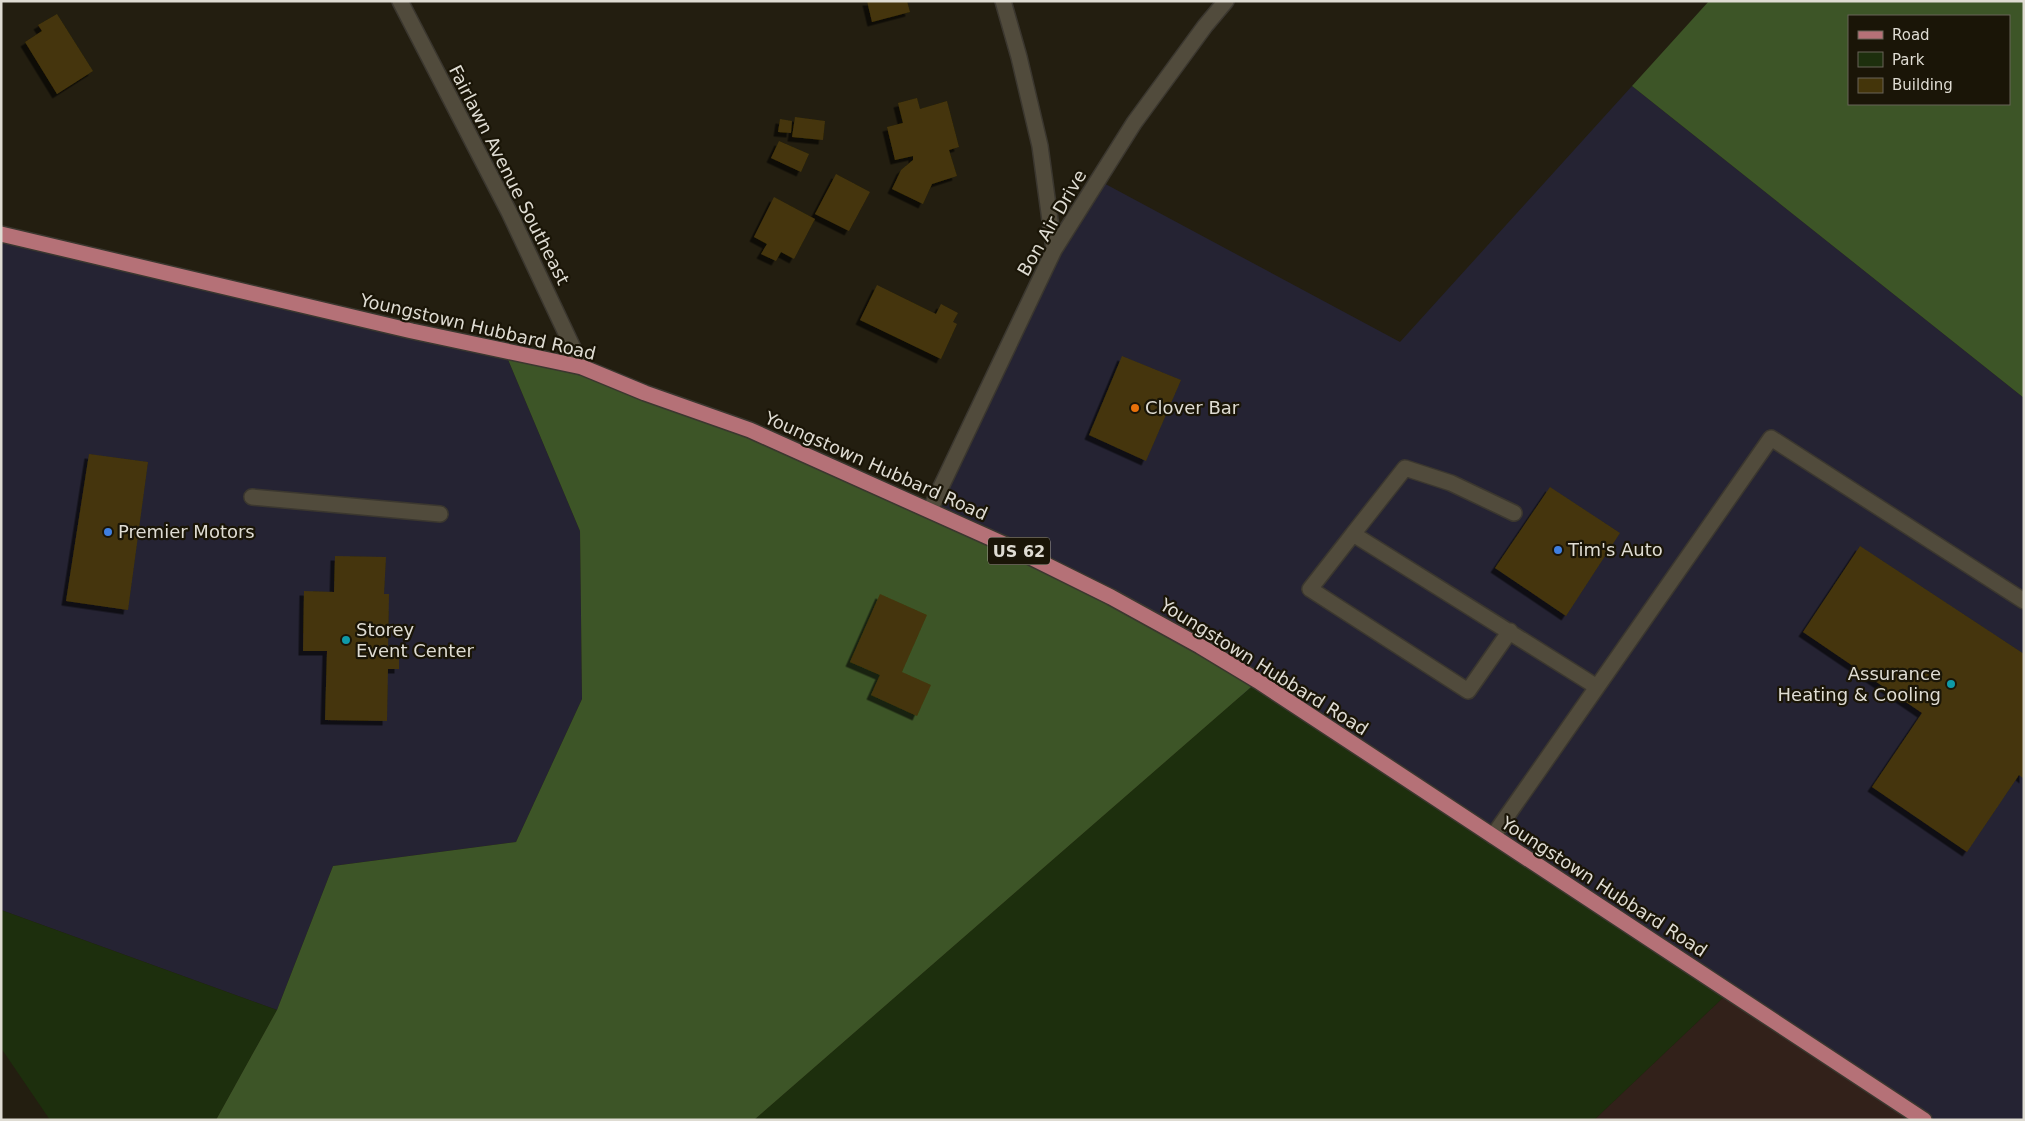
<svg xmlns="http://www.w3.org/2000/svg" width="2025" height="1121" font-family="'DejaVu Sans',sans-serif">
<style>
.commercial{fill:#252333}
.industrial{fill:#32211a}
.green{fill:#1d2f0d}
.forest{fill:#3d5527;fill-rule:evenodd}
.building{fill:#44350a;filter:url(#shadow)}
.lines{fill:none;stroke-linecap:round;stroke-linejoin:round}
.lane-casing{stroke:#3b372f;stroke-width:18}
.street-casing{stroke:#3b372f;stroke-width:18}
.primary-casing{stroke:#3b372f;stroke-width:18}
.lane{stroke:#514b3c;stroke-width:15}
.street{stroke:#514b3c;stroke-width:15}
.primary{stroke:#b57177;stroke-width:15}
.food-dot{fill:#e8710a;stroke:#1a1507;stroke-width:2}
.shop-dot{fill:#3f7fe0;stroke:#1a1507;stroke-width:2}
.culture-dot{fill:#0f9aa8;stroke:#1a1507;stroke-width:2}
.labels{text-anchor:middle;stroke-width:4.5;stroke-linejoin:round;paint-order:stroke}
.shield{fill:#1a1507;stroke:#a4a096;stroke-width:1}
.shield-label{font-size:16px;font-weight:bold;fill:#dfdcd3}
.street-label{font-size:18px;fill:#dfdcd3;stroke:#1a1507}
.poi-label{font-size:18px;fill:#dfdcd3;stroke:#1a1507;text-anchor:start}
</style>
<defs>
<filter id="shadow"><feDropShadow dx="-4.5" dy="4.5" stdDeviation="0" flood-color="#0009"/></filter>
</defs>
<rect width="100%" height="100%" fill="#231e10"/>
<!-- commercial -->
<path class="commercial" d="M 1632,86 L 2024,398 L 2024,1120 L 1924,1120 L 1729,992 L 930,510 L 1054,250 L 1098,180 L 1400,342 Z
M 1,234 L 504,350 L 580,531 L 582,699 L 516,842 L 333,866 L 277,1010 L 1,910 Z"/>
<!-- industrial -->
<path class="industrial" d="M 1729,992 L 1924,1120 L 1594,1120 Z"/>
<!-- green -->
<path class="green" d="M 1258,681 L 1729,992 L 1594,1120 L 754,1120 Z
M 1,910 L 277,1010 L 216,1120 L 50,1120 L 1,1048 Z"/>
<!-- forest -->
<path class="forest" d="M 1709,1 L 2024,1 L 2024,398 L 1632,86 ZM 1849,16 L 2009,16 L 2009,104 L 1849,104 Z
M 504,350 L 582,367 L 930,510 L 1258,681 L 754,1120 L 216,1120 L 277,1010 L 333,866 L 516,842 L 582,699 L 580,531 Z"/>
<!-- building -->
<path class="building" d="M 867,1 L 907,1 L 910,12 L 872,22 Z
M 57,14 L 93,71 L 57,94 L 25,42 L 42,31 L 38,25 Z
M 917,98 L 920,109 L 947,101 L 959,147 L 949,150 L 957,176 L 932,184 L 923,204 L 892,189 L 901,170 L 913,160 L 913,156 L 895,160 L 887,127 L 903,123 L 898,103 Z
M 795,117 L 825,121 L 823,140 L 792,137 Z
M 780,119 L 792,121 L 791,133 L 778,132 Z
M 779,141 L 809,154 L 801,172 L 771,158 Z
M 836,174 L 870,192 L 849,231 L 815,214 Z
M 774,197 L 815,219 L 794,259 L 781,252 L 776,261 L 761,254 L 767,244 L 754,237 Z
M 877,285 L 936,314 L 941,304 L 958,313 L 953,322 L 957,324 L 941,359 L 860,320 Z
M 1122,356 L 1181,380 L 1146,461 L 1089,435 Z
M 89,454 L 148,462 L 128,610 L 66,601 Z
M 1550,487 L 1620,533 L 1566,616 L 1495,568 Z
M 1860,546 L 2024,654 L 2024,779 L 2019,775 L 1967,852 L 1872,787 L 1922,713 L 1803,632 Z
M 335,556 L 386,557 L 384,594 L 389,594 L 388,652 L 399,652 L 399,669 L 388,669 L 387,721 L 325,720 L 327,651 L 303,651 L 304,591 L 334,592 Z
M 880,594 L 927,615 L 902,672 L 931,685 L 917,716 L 871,695 L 880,675 L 850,662 Z"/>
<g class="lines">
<!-- lane casing -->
<g class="lane-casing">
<path id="lane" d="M 252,497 L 440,514
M 1514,513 L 1451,483 L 1405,468 L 1353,534 L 1597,687
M 1353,534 L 1310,589 L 1468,691 L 1510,631
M 1493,836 L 1771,438 L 2024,601"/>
</g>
<!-- street casing -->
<g class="street-casing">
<path id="street" d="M 400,1 L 509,212 L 582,367
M 1003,1 L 1019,57 L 1040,146 L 1054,250
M 930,510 L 1054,250 L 1134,123 L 1205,26 L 1226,1"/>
</g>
<!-- primary casing -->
<g class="primary-casing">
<path id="primary" d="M 1,234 L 412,331 L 582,367 L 645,393 L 750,430 L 1006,545 L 1111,597 L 1200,646 L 1258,681 L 1924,1120"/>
</g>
<!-- lane -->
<use href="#lane" class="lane"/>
<!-- street -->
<use href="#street" class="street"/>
<!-- primary -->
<use href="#primary" class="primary"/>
</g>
<!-- markers -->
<circle class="food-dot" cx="1135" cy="408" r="5"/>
<g class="shop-dot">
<circle cx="108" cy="532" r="5"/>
<circle cx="1558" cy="550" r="5"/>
</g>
<g class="culture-dot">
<circle cx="346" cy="640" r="5"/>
<circle cx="1951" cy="684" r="5"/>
</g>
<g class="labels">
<!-- shield labels -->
<rect class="shield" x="988" y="537.5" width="62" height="27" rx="4"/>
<g class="shield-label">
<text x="1019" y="557">US 62</text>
</g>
<!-- street labels -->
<g class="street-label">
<text transform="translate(509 175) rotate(63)" y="6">Fairlawn Avenue Southeast</text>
<text transform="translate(1052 223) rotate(-60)" y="6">Bon Air Drive</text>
<text transform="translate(478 327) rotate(13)" y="6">Youngstown Hubbard Road</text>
<text transform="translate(876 466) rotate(24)" y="6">Youngstown Hubbard Road</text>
<text transform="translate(1264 667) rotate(32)" y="6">Youngstown Hubbard Road</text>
<text transform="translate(1604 887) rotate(33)" y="6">Youngstown Hubbard Road</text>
</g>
<!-- poi labels -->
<g class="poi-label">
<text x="1145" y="414">Clover Bar</text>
<text x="118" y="538">Premier Motors</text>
<text x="1568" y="556">Tim's Auto</text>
<text x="356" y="636">Storey<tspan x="356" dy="21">Event Center</tspan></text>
<text x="1941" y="680" text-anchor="end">Assurance<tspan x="1941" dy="21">Heating &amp; Cooling</tspan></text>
</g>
</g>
<!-- border -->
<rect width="2025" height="1121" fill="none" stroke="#dfdcd3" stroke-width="5"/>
<!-- legend -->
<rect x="1848" y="15" width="162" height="90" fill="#1a1507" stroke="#696559"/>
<rect x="1858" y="31" width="25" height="8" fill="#b57177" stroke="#696559"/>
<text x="1892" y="40" font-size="15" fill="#dfdcd3">Road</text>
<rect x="1858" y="52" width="25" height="15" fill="#1d2f0d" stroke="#696559"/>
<text x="1892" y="65" font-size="15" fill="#dfdcd3">Park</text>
<rect x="1858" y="78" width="25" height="15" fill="#44350a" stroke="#696559"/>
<text x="1892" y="90" font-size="15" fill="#dfdcd3">Building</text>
</svg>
